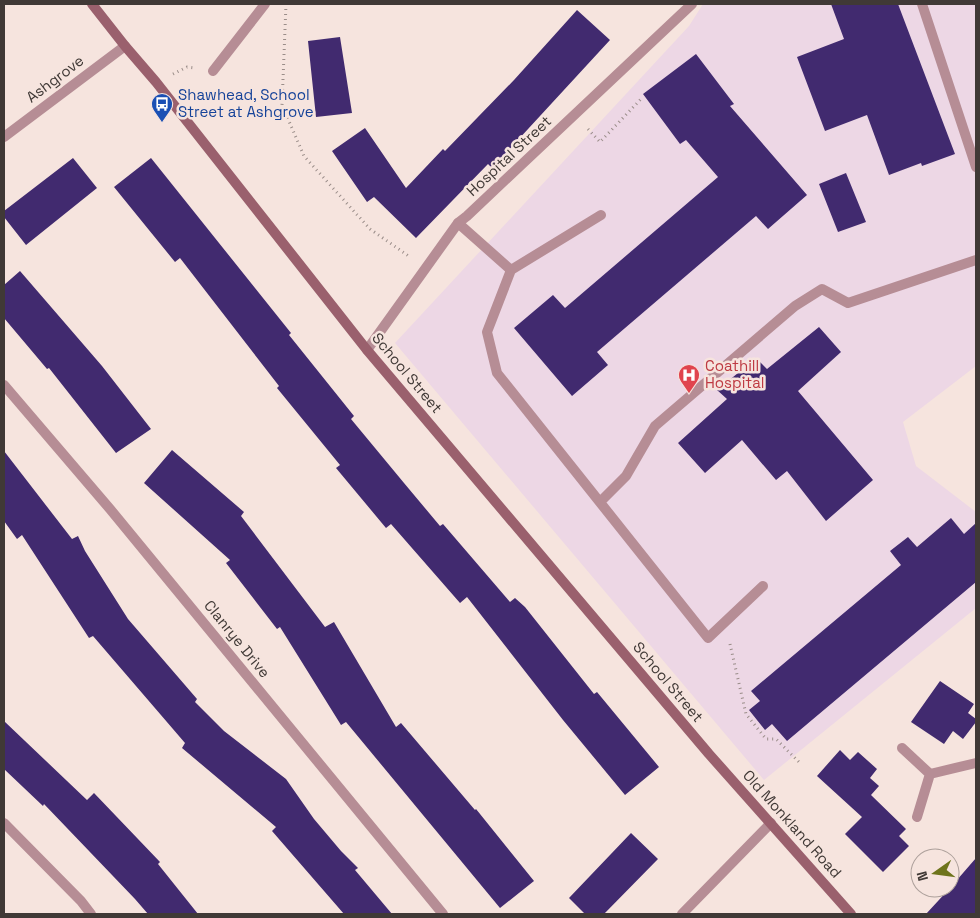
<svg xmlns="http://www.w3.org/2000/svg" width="980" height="918" font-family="'Space Grotesk',sans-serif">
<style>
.medical{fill:#edd7e5}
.building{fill:#412a6f}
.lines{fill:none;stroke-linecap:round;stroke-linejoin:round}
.path{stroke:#9a8d89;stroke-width:3;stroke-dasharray:1 4;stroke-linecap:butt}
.lane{stroke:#b68d95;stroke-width:10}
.street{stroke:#b68d95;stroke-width:10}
.secondary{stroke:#9a606d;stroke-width:10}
.labels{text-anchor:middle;stroke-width:5;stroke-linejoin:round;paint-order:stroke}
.street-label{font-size:15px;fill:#403936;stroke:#f6e4de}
.transit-label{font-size:15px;fill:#164399;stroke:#f6e4de;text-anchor:start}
.health-label{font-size:15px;fill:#be3a42;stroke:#f6e4de;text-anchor:start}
</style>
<rect width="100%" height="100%" fill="#f6e4de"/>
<!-- medical -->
<path class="medical" d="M 703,4 L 976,4 L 976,366 L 903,422 L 916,466 L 976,512 L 976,608 L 764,780 L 395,343 L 689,26 Z"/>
<!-- building -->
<path class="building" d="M 831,4 L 898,4 L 955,154 L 922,166 L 921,163 L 889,175 L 867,115 L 825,131 L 797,57 L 844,39 Z
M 577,10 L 610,40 L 492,168 L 488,164 L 416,238 L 374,197 L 367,202 L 332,151 L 365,128 L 406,188 L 443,149 L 445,151 L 514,80 Z
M 340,37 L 352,113 L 316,117 L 308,41 Z
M 696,54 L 734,104 L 730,106 L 807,195 L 768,229 L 756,216 L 597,352 L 608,365 L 572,396 L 514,328 L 553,295 L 565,308 L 718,177 L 686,140 L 680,144 L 643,94 Z
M 73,158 L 97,188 L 26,245 L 4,217 L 4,211 Z
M 151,158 L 291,333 L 289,335 L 354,416 L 351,419 L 404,483 L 440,526 L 443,524 L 510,602 L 515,598 L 525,607 L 594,694 L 597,692 L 659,767 L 625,795 L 563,720 L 467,597 L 460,603 L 391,524 L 386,528 L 336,468 L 340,465 L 277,388 L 279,386 L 180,258 L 175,262 L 114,187 Z
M 846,173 L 866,222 L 838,232 L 819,184 Z
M 20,271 L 102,366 L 151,429 L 116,453 L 49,368 L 47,369 L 4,318 L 4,285 Z
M 819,327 L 841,352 L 798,391 L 873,480 L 826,521 L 787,471 L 776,480 L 742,440 L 705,473 L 678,443 L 727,399 L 717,390 L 738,373 L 756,358 L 767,369 Z
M 172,450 L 244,512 L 241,516 L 325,627 L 334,622 L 396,727 L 401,723 L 475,810 L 476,809 L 534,881 L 500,908 L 346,722 L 341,725 L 280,627 L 277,629 L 226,563 L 230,560 L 144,483 Z
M 4,451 L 72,539 L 78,536 L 85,551 L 128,619 L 197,699 L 195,702 L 224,731 L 286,779 L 314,819 L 341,851 L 358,868 L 355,870 L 392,914 L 344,914 L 272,831 L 276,827 L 182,748 L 185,743 L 93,636 L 89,638 L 22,535 L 17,539 L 4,521 Z
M 951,518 L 964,534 L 976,523 L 976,582 L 787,741 L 772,724 L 765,730 L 749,710 L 760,701 L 751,691 L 901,565 L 890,551 L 908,537 L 917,547 Z
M 940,681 L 974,704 L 968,713 L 976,719 L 976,722 L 963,739 L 953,731 L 944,744 L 911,722 Z
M 4,721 L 87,800 L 94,793 L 160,862 L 158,864 L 198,914 L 148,914 L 135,899 L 44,804 L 43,806 L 4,769 Z
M 840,750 L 850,760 L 858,752 L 877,769 L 870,778 L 879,786 L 871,795 L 906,829 L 899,836 L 909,846 L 883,872 L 845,834 L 862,817 L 817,776 Z
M 631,833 L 658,859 L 604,914 L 585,914 L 569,898 Z
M 976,858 L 976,914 L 926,914 L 950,888 Z"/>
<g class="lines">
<!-- path -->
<path class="path" d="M 286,4 L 282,105 L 304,156 L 370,229 L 410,257
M 173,74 L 187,67 L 195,68
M 588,129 L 600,142 L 641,99
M 730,644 L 746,714 L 766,739 L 776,739 L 799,762"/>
<!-- lane -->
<path class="lane" d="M 922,4 L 976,167
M 458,223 L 511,270 L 601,215
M 511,270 L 487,332 L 497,373 L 708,638 L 763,586
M 600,502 L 626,476 L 655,426 L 795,306 L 822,289 L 848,303 L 976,260"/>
<!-- street -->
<path class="street" d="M 213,71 L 265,4
M 4,137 L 125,46
M 367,350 L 458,223 L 467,216 L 692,4
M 4,385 L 110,509 L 443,914
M 902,748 L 930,774 L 976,763
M 917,817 L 930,774
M 4,823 L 81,901 L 91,914
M 682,914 L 771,823"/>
<!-- secondary -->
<path class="secondary" d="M 92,4 L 125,46 L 156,82 L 367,350 L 709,754 L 851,914"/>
</g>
<!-- icons -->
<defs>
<g id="bus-pin" transform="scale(1.125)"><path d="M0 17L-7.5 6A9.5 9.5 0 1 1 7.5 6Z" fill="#1a4fb4" stroke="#f6e4de"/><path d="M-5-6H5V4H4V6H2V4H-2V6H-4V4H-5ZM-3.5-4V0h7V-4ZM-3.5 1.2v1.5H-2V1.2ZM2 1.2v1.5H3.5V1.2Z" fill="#fff"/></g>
<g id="hospital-pin" transform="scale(1.125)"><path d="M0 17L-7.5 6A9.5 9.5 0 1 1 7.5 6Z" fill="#e0444e" stroke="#f6e4de"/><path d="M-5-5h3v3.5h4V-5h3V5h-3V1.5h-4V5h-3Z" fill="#fff"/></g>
</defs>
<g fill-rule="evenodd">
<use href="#bus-pin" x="162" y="104"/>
<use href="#hospital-pin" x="689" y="375"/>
</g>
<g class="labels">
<!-- street labels -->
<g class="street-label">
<text transform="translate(55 79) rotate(-37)" y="5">Ashgrove</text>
<text transform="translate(509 156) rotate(-43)" y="5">Hospital Street</text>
<text transform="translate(407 373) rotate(50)" y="5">School Street</text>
<text transform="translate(237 639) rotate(51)" y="5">Clanrye Drive</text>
<text transform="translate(668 682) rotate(50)" y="5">School Street</text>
<text transform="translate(792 824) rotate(48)" y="5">Old Monkland Road</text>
</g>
<!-- transit labels -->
<g class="transit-label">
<text x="178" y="100">Shawhead, School<tspan x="178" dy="17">Street at Ashgrove</tspan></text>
</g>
<!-- health labels -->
<g class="health-label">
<text x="705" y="371">Coathill<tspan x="705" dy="17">Hospital</tspan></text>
</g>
</g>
<!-- border -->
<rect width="980" height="918" fill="none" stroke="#403936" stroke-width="10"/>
<!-- north arrow -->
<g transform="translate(935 873) rotate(256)"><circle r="24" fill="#f6e4de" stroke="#ada09b"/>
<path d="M0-4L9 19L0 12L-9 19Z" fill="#6e741c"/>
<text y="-8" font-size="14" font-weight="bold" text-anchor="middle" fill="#403936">N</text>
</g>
</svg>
